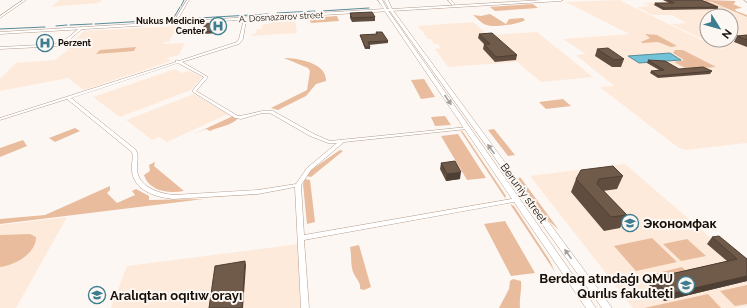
<svg xmlns="http://www.w3.org/2000/svg" width="747" height="308" font-family="Raleway,sans-serif">
<style>
.built{fill:#feeadb;fill-rule:evenodd}
.green{fill:#e8bc9d}
.water{fill:#72c2d8;stroke:#578c9a}
.lines{fill:none;stroke-linecap:round;stroke-linejoin:round}
.stream{stroke:#578c9a;stroke-width:1}
.minor-casing{stroke:#b59c8b;stroke-width:1}
.tertiary-casing{stroke:#b59c8b;stroke-width:1}
.secondary-casing{stroke:#b59c8b;stroke-width:1}
.minor{fill:#fff;fill-rule:evenodd}
.tertiary{fill:#fff;fill-rule:evenodd}
.secondary{fill:#fff;fill-rule:evenodd}
.wall{fill:#604d40}
.shaded-wall{fill:#4e3f34}
.building{fill:#705a4a;stroke:#4e3f34}
.oneway{fill:#a29f9c}
.labels{text-anchor:middle;stroke-width:4;stroke-linejoin:round;paint-order:stroke}
.far-street-label{font-size:9px;fill:#170f08;stroke:#fdf7f3}
.far-poi-label{font-size:9px;font-weight:bold;fill:#170f08;stroke:#fdf7f3;text-anchor:end}
.street-label{font-size:11px;fill:#170f08;stroke:#fdf7f3}
.near-poi-label{font-size:13px;font-weight:bold;fill:#170f08;stroke:#fdf7f3;text-anchor:start}
</style>
<rect width="100%" height="100%" fill="#fdf7f3"/>
<!-- built -->
<path class="built" d="M 59,0 L 102,0 L 99,3 L 51,7 Z
M 619,0 L 720,49 L 723,49 L 671,24 L 687,23 L 671,15 L 652,15 L 637,7 L 650,6 L 643,3 L 663,2 L 659,0 L 706,0 L 747,17 L 747,143 L 685,150 L 679,148 L 601,88 L 601,87 L 614,86 L 576,55 L 586,54 L 563,39 L 629,34 L 566,2 ZM 707,16 L 731,16 L 731,40 L 707,40 Z
M 283,19 L 283,20 L 292,20 L 292,22 L 295,22 L 297,33 L 251,36 L 252,34 L 256,33 L 257,29 L 262,29 L 262,25 L 272,23 L 272,20 Z
M 473,22 L 488,35 L 537,32 L 593,77 L 541,82 L 517,62 L 448,67 L 435,49 L 441,48 L 438,44 L 434,44 L 431,39 L 428,39 L 418,26 Z
M 179,26 L 177,27 L 169,42 L 165,42 L 164,44 L 185,43 L 179,55 L 167,58 L 171,61 L 84,90 L 68,78 L 0,91 L 0,79 L 16,63 L 55,60 L 69,49 L 66,48 L 84,31 Z
M 175,69 L 183,73 L 189,71 L 202,77 L 191,90 L 120,117 L 93,97 Z
M 194,94 L 228,114 L 167,142 L 159,137 L 152,140 L 126,120 Z
M 625,164 L 747,269 L 747,306 L 734,308 L 633,308 L 530,176 Z
M 67,217 L 16,308 L 0,308 L 0,225 Z
M 299,244 L 300,308 L 111,308 L 127,266 Z"/>
<!-- green -->
<path class="green" d="M 706,0 L 735,1 L 735,3 L 733,4 L 742,8 L 735,9 L 736,11 L 747,15 L 747,17 L 712,2 L 707,1 L 728,10 L 703,1 Z
M 533,4 L 538,8 L 495,11 L 490,7 Z
M 490,14 L 506,24 L 509,19 L 523,18 L 525,20 C 520,24 493,28 487,25 C 482,24 477,18 473,15 L 481,16 Z
M 337,16 L 339,21 L 311,23 L 309,18 Z
M 645,34 L 657,35 L 677,46 L 671,47 L 658,42 L 642,43 L 641,42 L 650,38 Z
M 136,47 L 134,51 L 96,54 L 100,50 Z
M 675,50 L 683,50 L 716,67 L 687,69 L 674,62 L 684,60 L 673,53 Z
M 284,58 C 298,58 327,63 326,81 L 316,84 L 306,96 L 278,110 L 271,108 L 307,90 L 310,71 L 308,68 Z
M 424,79 L 435,97 L 421,99 L 411,80 Z
M 563,99 L 571,106 L 546,109 L 539,102 Z
M 233,116 L 238,118 C 233,125 218,127 210,131 L 206,129 L 192,135 Z
M 445,116 L 451,125 L 435,126 L 431,117 Z
M 75,128 L 80,131 L 55,142 L 49,138 Z
M 494,129 L 515,155 L 508,156 L 488,130 Z
M 460,130 L 463,132 L 506,196 L 505,198 Z
M 458,134 L 486,178 L 467,180 L 441,136 Z
M 23,140 L 27,146 L 0,157 L 0,148 Z
M 340,150 L 343,151 L 311,177 L 306,176 L 311,170 Z
M 155,162 L 154,166 L 184,191 C 169,194 149,191 144,175 L 150,171 L 149,165 Z
M 520,177 L 559,230 L 549,221 L 518,180 Z
M 305,179 L 310,180 L 315,222 L 307,224 L 303,184 Z
M 110,186 L 110,190 L 107,193 L 117,203 L 135,195 L 132,191 L 136,189 L 149,196 L 149,200 L 204,199 L 0,224 L 0,219 L 45,215 Z
M 510,204 L 514,206 L 550,261 L 555,272 Z
M 505,221 L 535,273 L 511,276 L 484,224 Z
M 30,234 L 36,237 C 36,254 15,265 0,267 L 0,235 Z
M 652,238 L 677,262 L 636,271 L 614,246 Z
M 687,239 L 706,256 L 681,261 L 663,244 Z
M 359,245 L 371,287 L 364,290 L 360,289 C 361,283 357,280 354,274 C 350,266 352,256 350,247 Z
M 682,267 L 687,272 L 646,281 L 642,277 Z
M 513,279 L 521,281 C 522,290 519,298 520,308 L 499,308 L 509,289 L 510,281 Z
M 747,285 L 747,304 L 735,306 L 720,291 Z
M 708,294 L 721,308 L 644,308 Z"/>
<!-- water -->
<path class="water" d="M 670,53 L 681,60 L 639,63 L 628,56 Z"/>
<g class="lines">
<!-- stream -->
<path class="stream" d="M 181,6 L 184,0
M 321,11 L 369,8
M 277,13 L 315,11
M 173,19 L 180,7
M 181,19 L 268,14
M 150,21 L 172,19
M 95,24 L 146,21
M 70,25 L 92,24
M 56,26 L 67,25
M 0,29 L 45,27"/>
<!-- minor casing -->
<g class="minor-casing">
<path id="minor" d="M 187,0 L 189,0 L 176,22 L 174,22 L 174,21 Z
M 448,0 L 451,0 L 455,4 L 453,5 Z
M 245,18 L 246,19 L 243,39 L 239,44 L 182,62 L 208,77 L 196,91 L 238,116 L 245,115 L 262,111 L 273,111 L 314,134 L 330,141 L 467,127 L 469,128 L 467,129 L 344,142 L 311,170 L 301,185 L 304,235 L 517,198 L 519,199 L 520,200 L 519,201 L 304,240 L 309,308 L 301,308 L 295,187 L 258,194 L 173,199 C 156,197 134,191 132,171 C 131,164 134,158 132,152 L 67,99 L 0,120 L 0,118 L 176,62 L 176,60 L 179,61 L 237,42 L 239,39 L 244,19 ZM 178,63 L 204,77 L 193,90 L 193,92 L 235,118 L 241,119 L 262,113 L 270,113 L 310,136 L 328,143 L 337,143 L 307,168 L 296,184 L 258,190 L 173,195 C 158,193 138,187 137,169 C 137,162 139,157 136,150 L 71,98 Z
M 81,27 L 83,28 L 62,46 L 0,49 L 0,47 L 60,44 Z"/>
</g>
<!-- tertiary casing -->
<g class="tertiary-casing">
<path id="tertiary" d="M 23,0 L 26,0 L 0,18 L 0,16 Z
M 744,0 L 747,0 L 747,2 Z
M 385,9 L 387,9 L 596,308 L 586,308 L 384,10 Z
M 390,9 L 392,9 L 612,308 L 602,308 L 390,11 Z"/>
</g>
<!-- secondary casing -->
<g class="secondary-casing">
<path id="secondary" d="M 378,0 L 382,0 L 387,9 L 389,9 L 384,0 L 388,0 L 392,9 L 543,0 L 563,0 L 561,1 L 0,34 L 0,32 L 384,9 Z"/>
</g>
<!-- minor -->
<use href="#minor" class="minor"/>
<!-- tertiary -->
<use href="#tertiary" class="tertiary"/>
<!-- secondary -->
<use href="#secondary" class="secondary"/>
</g>
<!-- wall -->
<path class="wall" d="M 663,0 L 701,0 L 718,7 L 718,9 L 663,10 L 654,5 L 655,3 L 669,3 Z
M 350,13 L 375,17 L 375,21 L 352,22 L 350,18 Z
M 224,25 L 222,33 L 202,34 L 202,32 Z
M 376,32 L 388,41 L 388,43 L 369,45 L 370,47 L 370,49 L 365,49 L 361,38 L 360,35 L 376,34 Z
M 479,34 L 517,55 L 516,60 L 495,62 L 483,49 L 484,44 L 478,38 Z
M 747,35 L 747,47 L 734,42 L 737,36 Z
M 597,49 L 624,59 L 621,67 L 612,67 L 595,56 Z
M 648,60 L 679,69 L 712,71 L 710,74 L 658,78 L 650,73 L 651,71 L 659,70 L 647,63 Z
M 441,163 L 460,179 L 446,181 L 440,169 Z
M 623,176 L 617,189 L 603,191 L 627,215 L 620,228 L 604,231 L 571,192 L 576,179 Z
M 712,237 L 747,259 L 747,281 L 664,301 L 649,285 L 653,278 L 727,261 L 707,244 Z"/>
<!-- shaded-wall -->
<path class="shaded-wall" d="M 224,22 L 224,25 L 222,33 L 221,31 Z
M 461,172 L 460,179 L 446,181 L 447,174 Z
M 245,261 L 246,265 L 243,308 L 242,308 Z
M 747,276 L 747,281 L 664,301 L 668,294 Z"/>
<!-- building -->
<path class="building" d="M 668,0 L 701,0 L 718,7 L 664,8 L 655,3 L 674,3 Z
M 372,12 L 375,17 L 352,18 L 350,13 Z
M 224,22 L 221,31 L 202,32 L 205,24 Z
M 376,32 L 382,32 L 388,41 L 368,42 L 370,47 L 365,47 L 360,35 L 377,34 Z
M 492,33 L 517,55 L 496,57 L 484,44 L 490,44 L 479,34 Z
M 747,35 L 747,40 L 737,36 Z
M 608,48 L 624,59 L 614,60 L 597,49 Z
M 648,60 L 665,61 L 679,69 L 703,67 L 712,71 L 659,76 L 651,71 L 664,70 Z
M 455,161 L 461,172 L 447,174 L 441,163 Z
M 613,166 L 623,176 L 599,179 L 597,184 L 627,215 L 611,217 L 576,179 L 581,170 Z
M 719,236 L 747,259 L 747,276 L 668,294 L 653,278 L 737,259 L 712,237 Z
M 245,261 L 242,308 L 209,308 L 215,266 Z"/>
<!-- one-way arrows -->
<defs><path id="oneway-solid" d="M-6-.8H1V-3.2L6.5 0L1 3.2V.8H-6Z"/></defs>
<g class="oneway">
<use href="#oneway-solid" transform="translate(448 100) rotate(56)"/>
<use href="#oneway-solid" transform="translate(491 149) rotate(-126)"/>
<use href="#oneway-solid" transform="translate(568 254) rotate(-126)"/>
</g>
<!-- icons -->
<defs>
<g id="hospital-ring" transform="scale(0.9)"><circle r="9.5" fill="#fdf7f3" stroke="#3c7e8f" stroke-width="1.5"/><path d="M-5-5h3v3.5h4V-5h3V5h-3V1.5h-4V5h-3Z" fill="#3c7e8f"/></g>
<g id="university-ring" transform="scale(0.9)"><circle r="9.5" fill="#fdf7f3" stroke="#3c7e8f" stroke-width="1.5"/><path d="M0-5L7-2L0 1L-7-2ZM-4 1L0 2.5L4 1V4Q0 6-4 4Z" fill="#3c7e8f"/></g>
</defs>
<g fill-rule="evenodd">
<use href="#hospital-ring" x="218" y="26"/>
<use href="#hospital-ring" x="45" y="43"/>
<use href="#university-ring" x="630" y="223"/>
<use href="#university-ring" x="686" y="285"/>
<use href="#university-ring" x="97" y="295"/>
</g>
<g class="labels">
<!-- far-street labels -->
<g class="far-street-label">
<text transform="translate(281 17) rotate(-3)" y="3">A. Dosnazarov street</text>
</g>
<!-- far-poi labels -->
<g class="far-poi-label">
<text x="205" y="24">Nukus Medicine<tspan x="205" dy="10">Center</tspan></text>
<text x="58" y="46" text-anchor="start">Perzent</text>
</g>
<!-- street labels -->
<g class="street-label">
<text transform="translate(524 193) rotate(54)" y="4">Beruniy street</text>
</g>
<!-- near-poi labels -->
<g class="near-poi-label">
<text x="643" y="228">Экономфак</text>
<text x="673" y="283" text-anchor="end">Berdaq atındaǵı QMU<tspan x="673" dy="15">Qurılıs fakulteti</tspan></text>
<text x="110" y="300">Aralıqtan oqıtıw orayı</text>
</g>
</g>
<!-- north arrow -->
<g transform="translate(719 28) rotate(127)"><circle r="19" fill="#fdf7f3" stroke="#a19a95"/>
<path d="M0-3L7 15L0 10L-7 15Z" fill="#3c7e8f"/>
<text y="-6" font-size="11" font-weight="bold" text-anchor="middle" fill="#170f08">N</text>
</g>
</svg>
